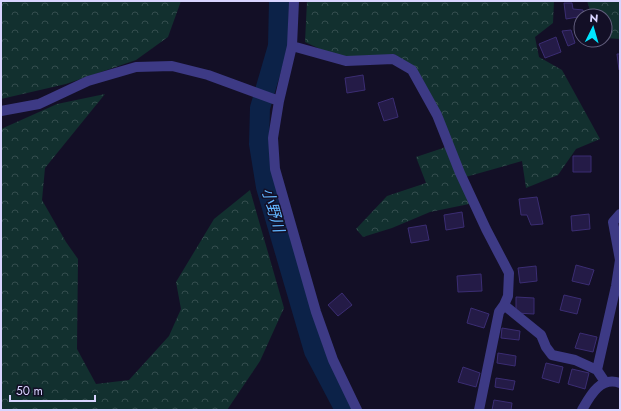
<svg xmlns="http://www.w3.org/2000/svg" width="621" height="411" font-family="Jost,'Noto Sans JP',sans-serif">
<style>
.forest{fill:url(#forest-crowns)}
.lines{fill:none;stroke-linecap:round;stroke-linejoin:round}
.river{stroke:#0c2248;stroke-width:20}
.building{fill:#241b47;stroke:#3b2d73}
.minor{stroke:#3d3a85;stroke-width:10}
.labels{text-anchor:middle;stroke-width:3;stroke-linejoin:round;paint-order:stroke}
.water-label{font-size:15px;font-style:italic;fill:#62b6ff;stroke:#130f26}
</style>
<defs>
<pattern id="forest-crowns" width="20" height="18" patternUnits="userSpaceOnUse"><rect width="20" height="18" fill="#12302f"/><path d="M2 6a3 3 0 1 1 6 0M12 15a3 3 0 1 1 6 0" fill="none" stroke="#344d4e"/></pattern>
</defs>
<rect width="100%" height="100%" fill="#130f26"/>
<!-- forest -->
<path class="forest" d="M 1,1 L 181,1 L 168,37 L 136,60 L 66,84 L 1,99 Z
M 307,1 L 554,1 L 553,23 L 535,37 L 539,57 L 562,70 L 600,139 L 576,149 L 558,175 L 526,188 L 522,161 L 462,178 L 474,203 L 430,212 L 392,228 L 363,237 L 356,229 L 387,196 L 426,183 L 416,157 L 449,146 L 412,70 L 394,54 L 346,61 L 305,42 Z
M 587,1 L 620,1 L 620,39 L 605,38 L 605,16 L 592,16 Z
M 105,94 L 45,168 L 42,200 L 66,242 L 78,259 L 77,349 L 96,384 L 129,380 L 169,336 L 181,309 L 176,282 L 214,219 L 250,190 L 284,308 L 260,361 L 227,410 L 1,410 L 1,129 L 57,104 Z"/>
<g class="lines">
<!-- river -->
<path class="river" d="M 279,1 L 278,46 L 260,108 L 259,144 L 266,187 L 314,351 L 345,410"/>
</g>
<!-- building -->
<path class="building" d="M 564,3 L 572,3 L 573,9 L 583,10 L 584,16 L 566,19 Z
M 571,30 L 575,43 L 568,46 L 562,31 Z
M 556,37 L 561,52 L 545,58 L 539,44 Z
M 617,54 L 620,54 L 620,69 L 619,70 Z
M 363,75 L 365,90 L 347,93 L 345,78 Z
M 393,98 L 398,117 L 384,121 L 378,103 Z
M 573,156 L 591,156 L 591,172 L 573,172 Z
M 537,197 L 543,224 L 531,225 L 527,215 L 521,215 L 519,199 Z
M 462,212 L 464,227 L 446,230 L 444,215 Z
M 589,214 L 590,229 L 572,231 L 571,216 Z
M 426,225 L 429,240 L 411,243 L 408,228 Z
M 576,265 L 594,270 L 589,285 L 572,281 Z
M 536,266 L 537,281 L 520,283 L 518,268 Z
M 481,274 L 482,291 L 458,292 L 457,276 Z
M 342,293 L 352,305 L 338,316 L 328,305 Z
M 564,295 L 581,299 L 577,314 L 560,310 Z
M 516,297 L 534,298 L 534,314 L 516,313 Z
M 471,308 L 489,314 L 484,328 L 467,323 Z
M 502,328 L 520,331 L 519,340 L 501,338 Z
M 580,333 L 597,337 L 593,352 L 575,348 Z
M 498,353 L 516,356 L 515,366 L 497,363 Z
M 546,363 L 563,367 L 559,383 L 542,378 Z
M 463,367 L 480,373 L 476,387 L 458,382 Z
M 572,369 L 589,373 L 585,389 L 568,384 Z
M 496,378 L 515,381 L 513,390 L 495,387 Z
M 494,400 L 512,403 L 511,410 L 492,410 Z"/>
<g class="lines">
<!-- minor -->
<path class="minor" d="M 294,1 L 292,46 L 279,101 L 273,138 L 275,169 L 316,312 L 333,360 L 357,410
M 292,46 L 346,61 L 393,59 L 412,70 L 437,115 L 460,173 L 486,229 L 509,273 L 508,296 L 504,305 L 499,312 L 479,410
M 1,111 L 39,104 L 88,81 L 136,67 L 172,66 L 208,75 L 279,101
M 504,305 L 541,335 L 546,347 L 552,355 L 575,360 L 597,370
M 605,382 L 597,370 L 616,286 L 620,260 L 613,222 L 620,214
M 582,410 C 590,396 600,376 620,383"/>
</g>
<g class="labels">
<!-- water labels -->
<g class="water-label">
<text transform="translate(273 210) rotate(74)" y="5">小野川</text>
</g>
</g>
<!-- border -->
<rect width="621" height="411" fill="none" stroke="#d9d4ff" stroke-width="4"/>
<!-- north arrow -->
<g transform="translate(593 28) rotate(5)"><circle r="19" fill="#130f26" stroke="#625e7d"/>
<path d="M0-3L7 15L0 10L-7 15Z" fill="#00e5ff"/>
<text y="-6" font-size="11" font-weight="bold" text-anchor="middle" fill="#d9d4ff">N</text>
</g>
<!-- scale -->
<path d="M10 395v6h85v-6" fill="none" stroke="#d9d4ff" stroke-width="2"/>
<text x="16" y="395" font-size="12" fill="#d9d4ff" stroke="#130f26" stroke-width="3" paint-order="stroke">50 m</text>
</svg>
